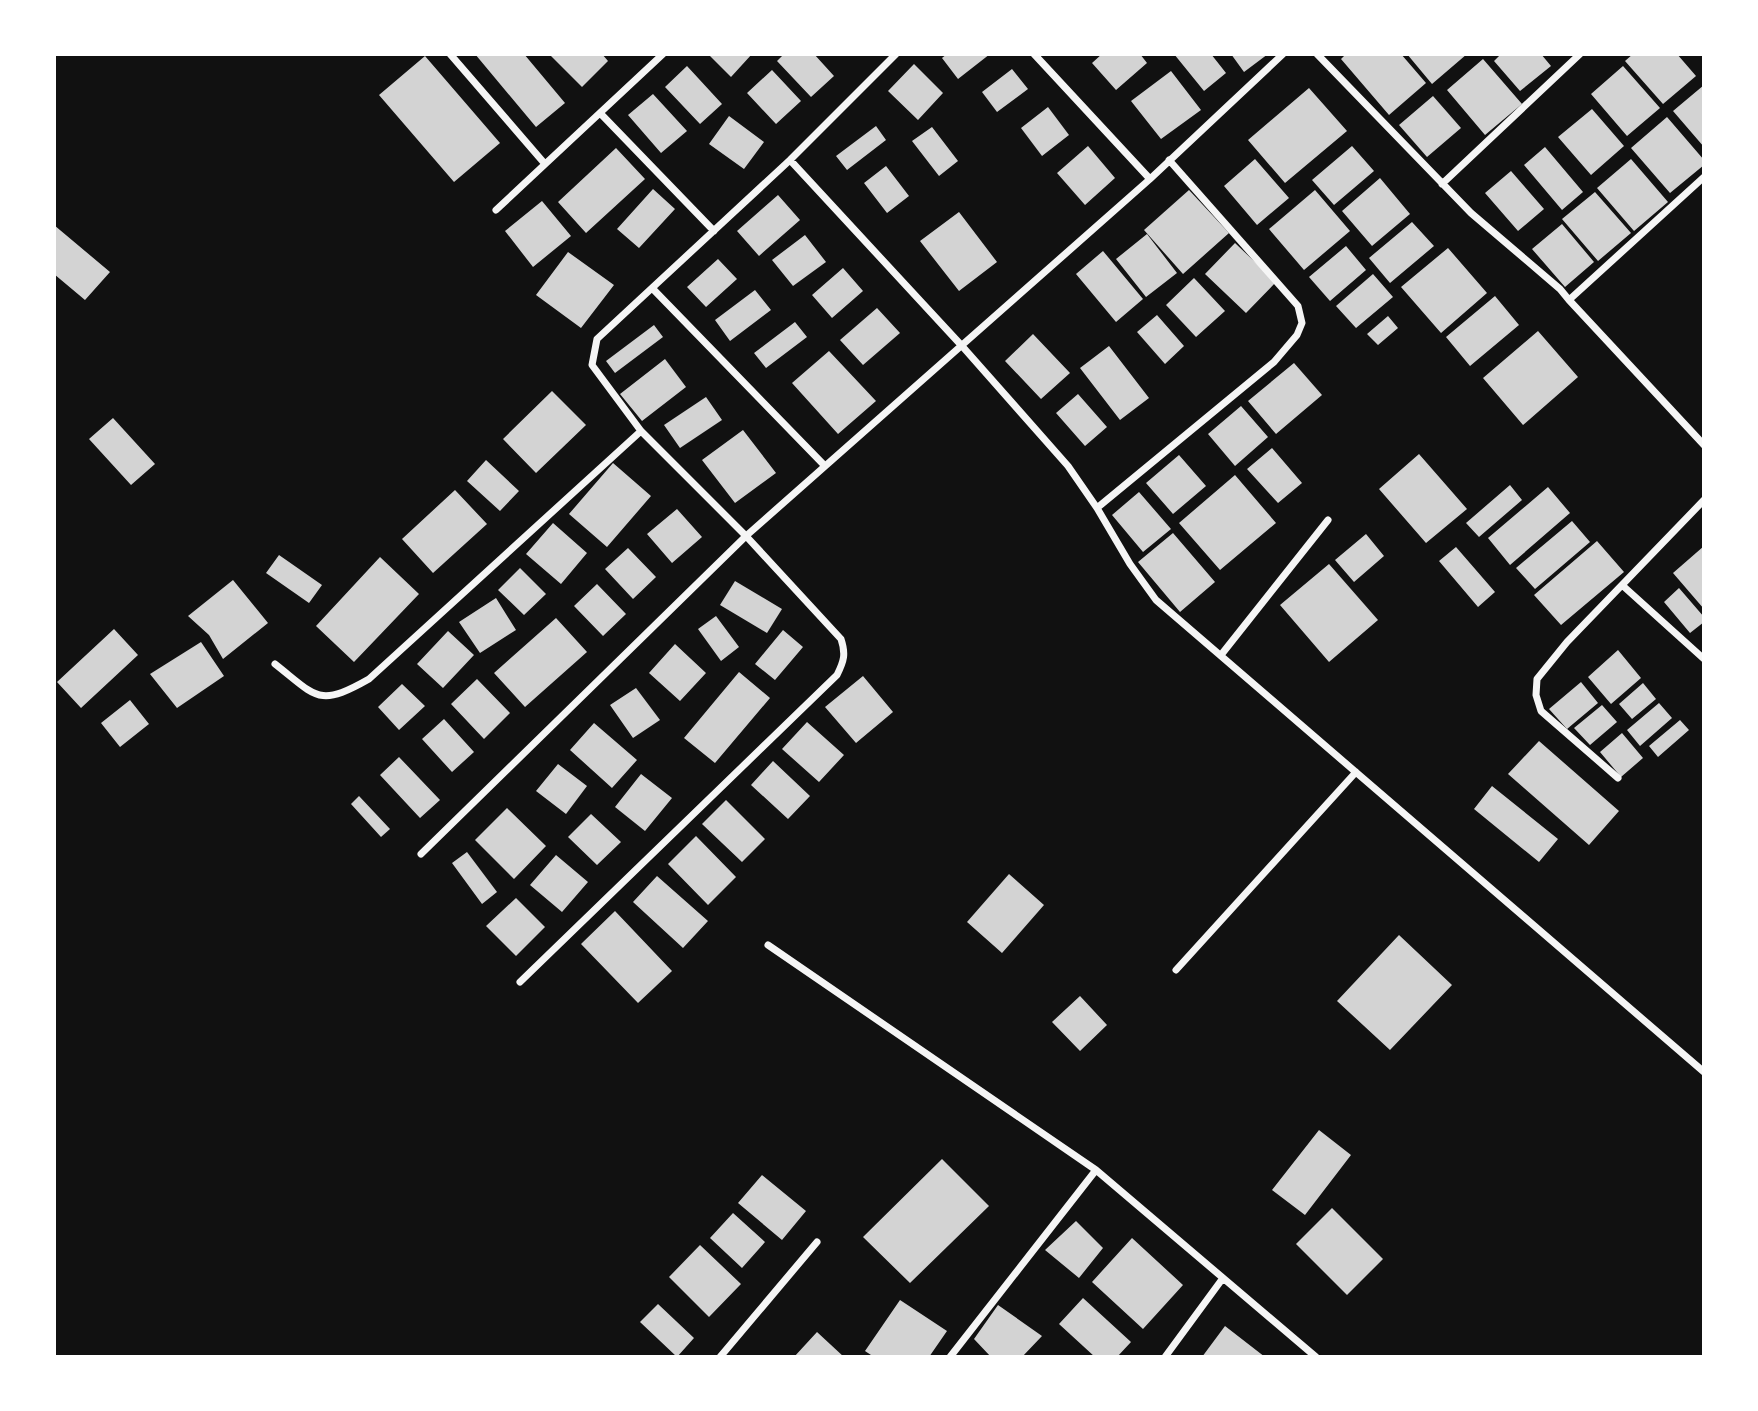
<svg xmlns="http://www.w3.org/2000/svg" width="1758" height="1411" font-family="'DM Sans',sans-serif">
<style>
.building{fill:#d3d3d3}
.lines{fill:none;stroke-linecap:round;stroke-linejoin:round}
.minor{stroke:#f5f5f5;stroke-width:7}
</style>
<rect width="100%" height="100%" fill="#111"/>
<!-- building -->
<path class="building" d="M 475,54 L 524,54 L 565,103 L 536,127 Z
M 549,54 L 602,54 L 608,61 L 582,87 Z
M 708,54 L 752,54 L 731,77 Z
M 784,54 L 814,54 L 834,76 L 811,97 L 777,61 Z
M 947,54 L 990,54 L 958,79 L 942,58 Z
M 1102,54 L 1140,54 L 1147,63 L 1116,90 L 1092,63 Z
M 1174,54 L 1211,54 L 1226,73 L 1204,91 Z
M 1231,54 L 1268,54 L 1244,72 Z
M 1346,54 L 1401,54 L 1426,83 L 1389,115 L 1341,59 Z
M 1407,54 L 1467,54 L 1432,84 Z
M 1501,54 L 1541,54 L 1551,66 L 1520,91 L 1494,61 Z
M 1633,54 L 1677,54 L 1696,76 L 1663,104 L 1625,61 Z
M 425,56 L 500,143 L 454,182 L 379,95 Z
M 1483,59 L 1522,104 L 1485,135 L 1447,90 Z
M 914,64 L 943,93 L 918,120 L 888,91 Z
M 687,66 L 722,104 L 700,124 L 665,87 Z
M 1623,66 L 1660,108 L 1627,136 L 1591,94 Z
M 1012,69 L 1028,89 L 997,112 L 982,92 Z
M 772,70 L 801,101 L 776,124 L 747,93 Z
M 1171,71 L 1201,110 L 1161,139 L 1131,101 Z
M 1704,85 L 1704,147 L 1673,111 Z
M 1309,88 L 1347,131 L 1285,183 L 1248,140 Z
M 653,94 L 687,131 L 661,153 L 628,115 Z
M 1433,96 L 1461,128 L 1427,157 L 1399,125 Z
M 1048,107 L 1069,135 L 1042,156 L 1021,128 Z
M 1592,109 L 1624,146 L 1591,175 L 1558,137 Z
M 729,116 L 764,142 L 744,169 L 709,144 Z
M 1667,117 L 1704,160 L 1704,165 L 1670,193 L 1631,148 Z
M 876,126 L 886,140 L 847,170 L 836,156 Z
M 932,127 L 958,161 L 939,176 L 912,141 Z
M 1088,146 L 1115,178 L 1085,205 L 1057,173 Z
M 1352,146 L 1374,171 L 1334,205 L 1312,180 Z
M 1545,147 L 1583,192 L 1562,210 L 1524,165 Z
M 616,148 L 645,179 L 586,233 L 558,202 Z
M 1255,159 L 1289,198 L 1257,225 L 1224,186 Z
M 1631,159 L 1668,202 L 1634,231 L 1597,188 Z
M 886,166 L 909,196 L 887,213 L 864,183 Z
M 1511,171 L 1544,209 L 1518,231 L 1485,193 Z
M 1380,178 L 1410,214 L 1372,246 L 1342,211 Z
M 653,189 L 675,209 L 639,248 L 617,229 Z
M 1189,190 L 1229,233 L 1183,274 L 1144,230 Z
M 1315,190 L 1350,231 L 1304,270 L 1269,229 Z
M 1595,192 L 1631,233 L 1598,261 L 1562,219 Z
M 778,195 L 800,220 L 759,256 L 737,231 Z
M 542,201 L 571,236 L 533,267 L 505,231 Z
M 959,212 L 997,262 L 959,291 L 920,241 Z
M 1412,222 L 1434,246 L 1390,283 L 1369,258 Z
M 1562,224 L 1594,262 L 1565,287 L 1532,249 Z
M 54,225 L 110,272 L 85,300 L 54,274 Z
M 1147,234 L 1177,273 L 1146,297 L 1116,259 Z
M 805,235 L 826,262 L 793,286 L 772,260 Z
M 1235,243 L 1276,282 L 1246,313 L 1205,274 Z
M 1346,246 L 1366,270 L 1330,301 L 1309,277 Z
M 1448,248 L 1487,293 L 1441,333 L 1401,287 Z
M 1103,251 L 1143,299 L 1116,322 L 1076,274 Z
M 568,252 L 614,285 L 581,328 L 536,295 Z
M 718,259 L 737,279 L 706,307 L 687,287 Z
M 843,268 L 863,291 L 832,318 L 812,295 Z
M 1373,274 L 1393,297 L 1356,328 L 1336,306 Z
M 1194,278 L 1225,311 L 1196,337 L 1166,305 Z
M 755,290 L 771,310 L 730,341 L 715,320 Z
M 1495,296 L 1519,325 L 1470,366 L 1446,337 Z
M 877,308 L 900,333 L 863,365 L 840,340 Z
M 1157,315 L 1184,346 L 1165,364 L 1137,332 Z
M 1388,316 L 1398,328 L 1378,345 L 1367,334 Z
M 795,322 L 807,337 L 766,368 L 754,353 Z
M 654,325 L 663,337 L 615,373 L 606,361 Z
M 1538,331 L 1578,377 L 1523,425 L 1483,378 Z
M 1033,334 L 1070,373 L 1041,399 L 1005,361 Z
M 1109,346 L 1149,398 L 1120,420 L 1080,368 Z
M 829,351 L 876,401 L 838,434 L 792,383 Z
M 665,359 L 686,387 L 642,421 L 620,394 Z
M 1294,363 L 1322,395 L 1276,434 L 1248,401 Z
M 552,391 L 586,425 L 536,473 L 503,439 Z
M 1078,394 L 1107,427 L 1085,446 L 1056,413 Z
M 706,397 L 722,420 L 680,448 L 664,425 Z
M 1241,406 L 1268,437 L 1235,466 L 1208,434 Z
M 113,418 L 155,464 L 131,485 L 89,439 Z
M 743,430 L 776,473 L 735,503 L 702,460 Z
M 1272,448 L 1302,483 L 1278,503 L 1247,469 Z
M 1419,454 L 1467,509 L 1426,543 L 1379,489 Z
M 1179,455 L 1206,486 L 1173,514 L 1146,483 Z
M 486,460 L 519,491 L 500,511 L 467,481 Z
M 613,463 L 651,496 L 607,547 L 569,514 Z
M 1235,475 L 1276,523 L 1220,570 L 1179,523 Z
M 1510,485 L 1522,500 L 1479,537 L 1466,523 Z
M 1548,487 L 1570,513 L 1510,565 L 1488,538 Z
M 455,490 L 487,524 L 433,573 L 402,539 Z
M 1139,492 L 1171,529 L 1143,552 L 1112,515 Z
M 677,509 L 702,537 L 672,563 L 647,534 Z
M 1572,521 L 1590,542 L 1535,589 L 1516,568 Z
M 553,523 L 587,553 L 561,584 L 526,554 Z
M 1173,533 L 1215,582 L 1180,612 L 1138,562 Z
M 1366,534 L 1384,556 L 1354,582 L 1335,560 Z
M 1597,541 L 1624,572 L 1561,625 L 1534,595 Z
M 1704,546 L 1704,609 L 1673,573 Z
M 1456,547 L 1495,592 L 1478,607 L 1439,561 Z
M 628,548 L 656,577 L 633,599 L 605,569 Z
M 279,555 L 322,585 L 309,603 L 266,573 Z
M 380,557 L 419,594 L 354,662 L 316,626 Z
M 1329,564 L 1378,620 L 1329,662 L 1280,605 Z
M 520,568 L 546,594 L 524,615 L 498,590 Z
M 233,580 L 268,623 L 223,659 L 209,635 L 188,616 Z
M 735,581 L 782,609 L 767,633 L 720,605 Z
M 597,584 L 626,614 L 603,636 L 574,606 Z
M 1679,588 L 1704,617 L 1704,622 L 1690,633 L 1664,602 Z
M 496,598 L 516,630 L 480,653 L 459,622 Z
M 716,616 L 739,647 L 721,661 L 698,629 Z
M 556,618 L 587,652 L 525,707 L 494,673 Z
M 114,629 L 138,655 L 81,708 L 57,682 Z
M 783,630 L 803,647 L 775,680 L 755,664 Z
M 448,631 L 474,655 L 443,688 L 417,664 Z
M 201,642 L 224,676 L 177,708 L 150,674 Z
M 675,644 L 706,673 L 680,701 L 649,673 Z
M 1618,650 L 1641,678 L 1611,704 L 1588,677 Z
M 739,672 L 770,698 L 715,763 L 684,738 Z
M 863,676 L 893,712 L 856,743 L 825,707 Z
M 477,679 L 510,713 L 484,739 L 451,704 Z
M 1581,682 L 1598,703 L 1567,729 L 1549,709 Z
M 1643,683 L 1656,699 L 1632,719 L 1619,704 Z
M 402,684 L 425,706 L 399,730 L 378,707 Z
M 636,688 L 660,720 L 633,738 L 610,705 Z
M 130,700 L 149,724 L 120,747 L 101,723 Z
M 1659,703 L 1672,718 L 1640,746 L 1627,730 Z
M 1602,705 L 1617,722 L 1590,745 L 1574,728 Z
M 444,719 L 474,752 L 452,772 L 422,739 Z
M 1680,720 L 1689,730 L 1658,757 L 1649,746 Z
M 807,722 L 844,755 L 819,782 L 782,749 Z
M 594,723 L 637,760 L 612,788 L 570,750 Z
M 1622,733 L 1643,758 L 1621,777 L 1600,752 Z
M 1539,741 L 1619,811 L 1589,845 L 1508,774 Z
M 399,757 L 440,800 L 420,818 L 380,775 Z
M 773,761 L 810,796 L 788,819 L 751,785 Z
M 558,764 L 587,786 L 566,814 L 536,791 Z
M 641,774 L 672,798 L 645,831 L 615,807 Z
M 1492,786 L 1558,839 L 1539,862 L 1474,809 Z
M 359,796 L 390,829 L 381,837 L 351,804 Z
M 726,800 L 765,839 L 742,862 L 702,824 Z
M 507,808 L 546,846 L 514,879 L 475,840 Z
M 591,814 L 621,842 L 597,865 L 568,837 Z
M 696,836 L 736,877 L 708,905 L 668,864 Z
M 467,852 L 497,892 L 482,904 L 452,863 Z
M 556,855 L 588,882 L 562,912 L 530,885 Z
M 1009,874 L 1044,905 L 1002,953 L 967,922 Z
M 657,876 L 708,921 L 683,948 L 633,902 Z
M 516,898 L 545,927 L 516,956 L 486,926 Z
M 615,911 L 672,971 L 638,1003 L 581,944 Z
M 1399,935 L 1452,985 L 1390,1050 L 1337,1001 Z
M 1080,996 L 1107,1025 L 1080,1051 L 1052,1022 Z
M 1319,1130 L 1351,1155 L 1305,1215 L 1272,1190 Z
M 942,1159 L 989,1206 L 910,1283 L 863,1237 Z
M 762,1175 L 806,1211 L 782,1240 L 738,1203 Z
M 1332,1208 L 1383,1259 L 1347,1295 L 1296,1244 Z
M 733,1213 L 765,1242 L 742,1268 L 710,1238 Z
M 1076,1221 L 1103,1248 L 1079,1278 L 1045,1250 Z
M 1132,1238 L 1183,1285 L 1143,1329 L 1092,1282 Z
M 700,1245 L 741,1284 L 709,1317 L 669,1277 Z
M 1083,1298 L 1131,1342 L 1117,1357 L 1095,1357 L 1059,1324 Z
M 900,1300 L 947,1331 L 929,1357 L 874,1357 L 865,1351 Z
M 658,1304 L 694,1338 L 677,1357 L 640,1322 Z
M 998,1305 L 1042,1336 L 1022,1357 L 991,1357 L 974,1339 Z
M 1225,1326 L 1265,1357 L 1202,1357 Z
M 817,1332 L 844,1357 L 794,1357 Z"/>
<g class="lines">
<!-- minor -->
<path class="minor" d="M 450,54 L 545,164
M 1034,54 L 1150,179
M 1317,54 L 1471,213 L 1560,289 L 1569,300 L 1704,177
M 600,113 L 714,231
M 790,160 L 962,346 L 1068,466 L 1097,508 L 1130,564 L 1156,600 L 1704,1072
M 1442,184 L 1580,54
M 496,210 L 663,54
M 652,288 L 825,466
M 1569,300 L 1704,445
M 1097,508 L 1274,362 L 1297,335 L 1302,323 L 1298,306 L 1169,160
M 1622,585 L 1704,659
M 1221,655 L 1328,520
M 275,664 C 317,697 318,708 369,679 L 641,431
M 1618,778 L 1541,711 L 1536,695 L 1537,679 L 1567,642 L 1704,500
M 421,854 L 746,536 L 1150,179 L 1283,54
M 768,945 L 1096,1170 L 1316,1357
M 1176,970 L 1356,772
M 520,982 L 837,675 C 844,661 846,654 841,639 L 746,536 L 641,431 L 592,365 L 597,339 L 790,160 L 896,54
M 720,1357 L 817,1242
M 950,1357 L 1096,1170
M 1165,1357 L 1223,1278"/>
</g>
<!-- border -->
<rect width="1758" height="1411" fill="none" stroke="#ffffff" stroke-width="112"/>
</svg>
